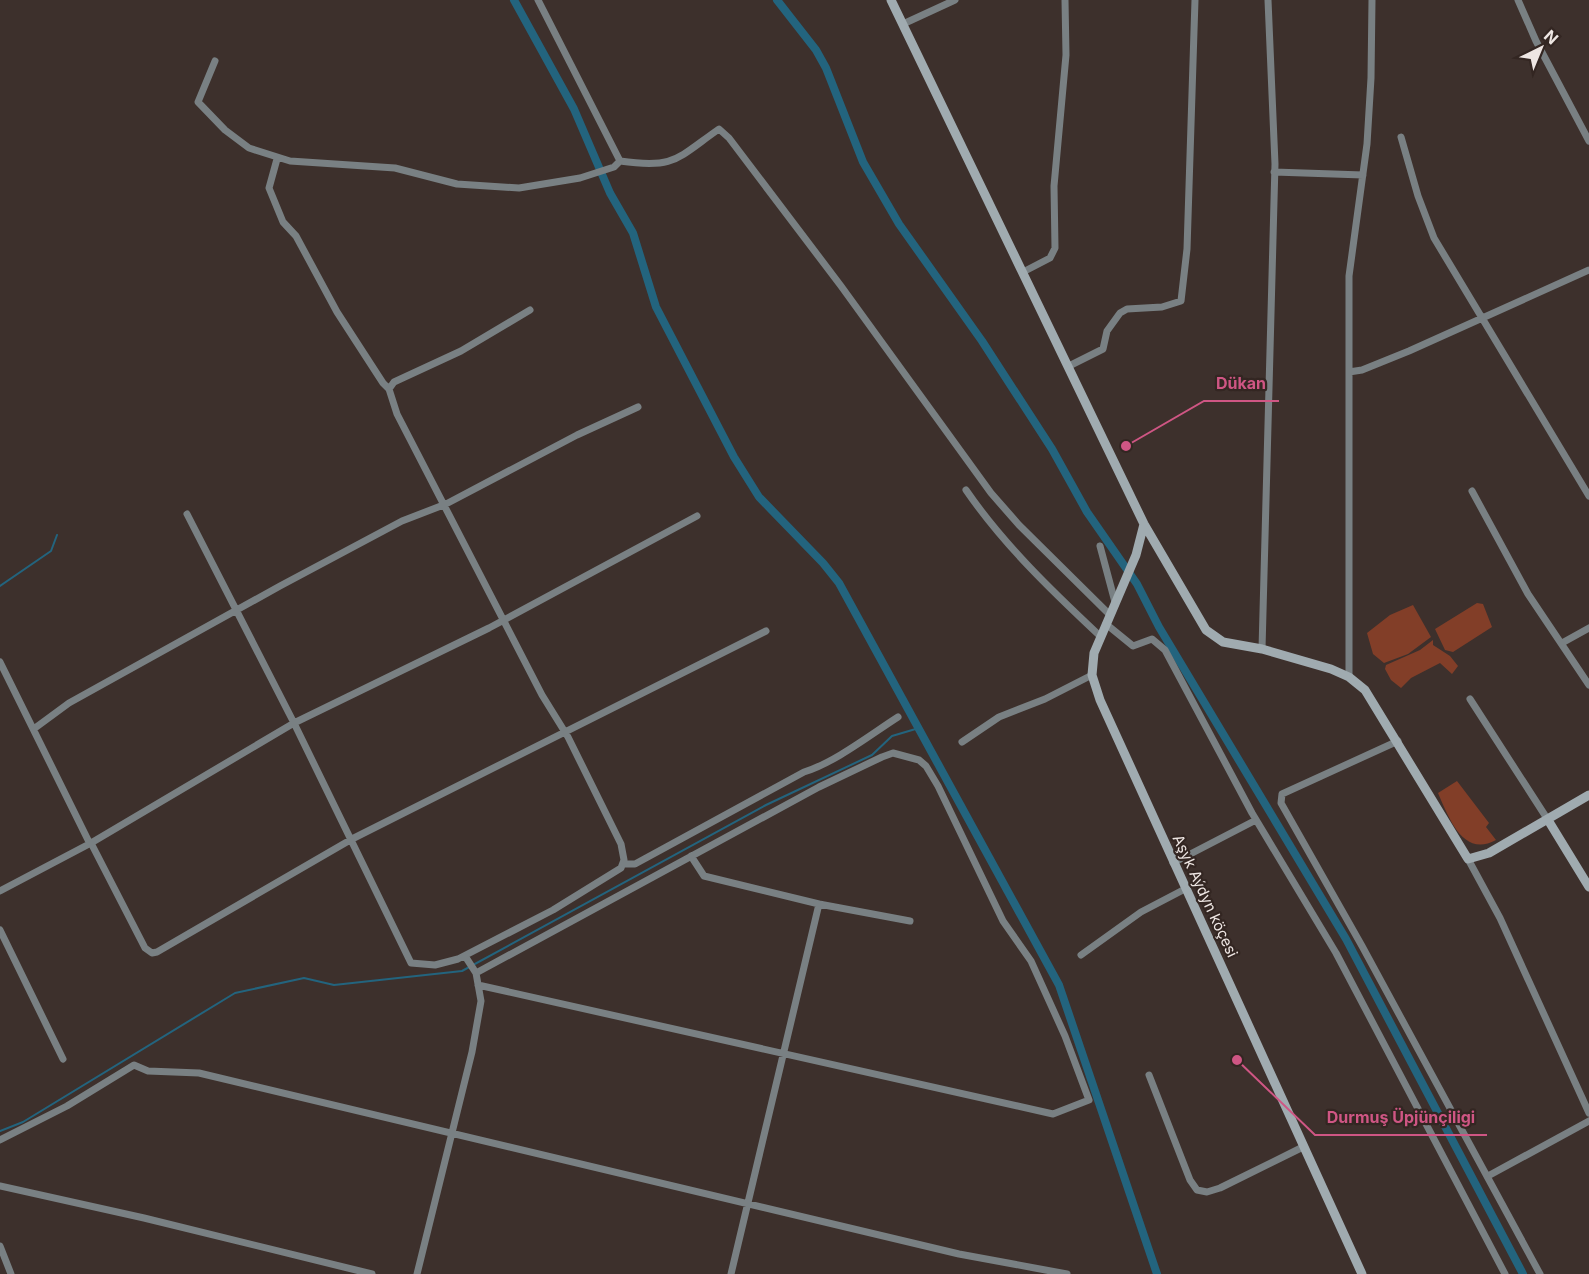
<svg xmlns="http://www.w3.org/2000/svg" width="1589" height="1274" font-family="Inter,sans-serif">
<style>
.green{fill:#823e28}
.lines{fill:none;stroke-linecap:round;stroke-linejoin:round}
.stream{stroke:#23647e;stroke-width:2}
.canal{stroke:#23647e;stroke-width:8}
.street{stroke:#798083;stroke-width:7}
.secondary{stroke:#a0abb0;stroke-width:9}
.labels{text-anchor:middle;stroke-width:4.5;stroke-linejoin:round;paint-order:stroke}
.street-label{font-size:15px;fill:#eee6e3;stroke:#332622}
.leader{fill:none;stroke:#cf5684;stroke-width:2}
.callout-dot{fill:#cf5684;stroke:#332622;stroke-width:2}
.callout-label{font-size:16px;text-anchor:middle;font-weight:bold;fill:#cf5684;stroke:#332622;stroke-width:4.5;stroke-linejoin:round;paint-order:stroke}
</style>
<rect width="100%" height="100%" fill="#3d302c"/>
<!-- green -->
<path class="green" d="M 1477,603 L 1483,604 L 1492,627 L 1453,652 L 1445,650 L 1435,629 Z
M 1413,605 L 1431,637 L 1408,654 L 1384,663 L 1373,654 L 1367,633 L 1390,615 Z
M 1433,640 L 1433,645 L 1450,656 L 1458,666 L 1452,674 L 1440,663 L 1411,678 L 1401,688 L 1391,680 L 1385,669 L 1386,665 L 1420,650 Z
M 1457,781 L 1489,823 L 1486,827 L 1496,840 C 1463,858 1449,818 1438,793 Z"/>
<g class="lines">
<!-- stream -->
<path class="stream" d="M 0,586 L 51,551 L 57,535
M 0,1131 L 23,1122 L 235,993 L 304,978 L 334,985 L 462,971 L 766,805 L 872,755 L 892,736 L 919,728"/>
<!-- canal -->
<path class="canal" d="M 514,0 L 574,109 L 610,193 L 633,233 L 656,307 L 734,457 L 759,497 L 823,563 L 839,583 L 1059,985 L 1157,1274
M 777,0 L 816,50 L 826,68 L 863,162 L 899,224 L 982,341 L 1052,449 L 1087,512 L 1137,584 L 1159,627 L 1346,939 L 1523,1274"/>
<!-- street -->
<path class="street" d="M 538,0 L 620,161
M 1518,0 L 1536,41 L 1589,141
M 903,24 L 955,0
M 215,61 L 198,102 L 225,130 L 249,148 L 290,161 L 395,168 L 457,184 L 519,188 L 580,178 L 614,167 L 620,161 C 675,169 676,159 719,129 L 729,138 L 841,286 L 991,493 L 1019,525 L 1109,614
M 1401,137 L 1418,196 L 1434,238 L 1589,496
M 277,159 L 269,188 L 283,222 L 296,236 L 337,312 L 383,383 L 389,389
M 1274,172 L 1363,175
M 1023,272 L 1050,258 L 1055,248 L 1054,186 L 1066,55 L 1065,0
M 1069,366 L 1103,349 L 1107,331 L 1120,313 L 1127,309 L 1162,307 L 1181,301 L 1187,249 L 1195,0
M 1349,372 L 1362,370 L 1409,351 L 1589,270
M 966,490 C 1003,544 1052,591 1100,636
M 1472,491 L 1528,594 L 1589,685
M 187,514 L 294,723 L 411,963 L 435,965 L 458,959 L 553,910 L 621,868 L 624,860 L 621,844 L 568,737 L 542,695 L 397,414 L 389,389 L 394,382 L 461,351 L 530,310
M 1100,546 L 1115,602
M 1106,624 L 1133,646 L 1152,639 L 1165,650 L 1252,813 L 1336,953 L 1505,1274
M 1562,643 L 1589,628
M 1262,649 L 1275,164 L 1268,0
M 0,662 L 90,844
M 1349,677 L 1349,276 L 1367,144 L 1371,78 L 1372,0
M 1470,699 L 1548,820
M 35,728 L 69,703 L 280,586 L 402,521 L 446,504 L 577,435 L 638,407
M 1398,741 L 1282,794 L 1281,803 L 1362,946 L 1540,1274
M 962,742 L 999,717 L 1045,699 L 1092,675
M 91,843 L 145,948 L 152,953 L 157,952 L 352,839 L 766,631
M 691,856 L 704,876 L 819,904
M 1468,859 L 1500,918 L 1589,1113
M 1173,863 L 1256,820
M 623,864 L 635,864 L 804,772 C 834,763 870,735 898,717
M 0,891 L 91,843 L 294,723 L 489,628 L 697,516
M 0,930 L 63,1059
M 1081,955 L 1141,912 L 1185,889
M 476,973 L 819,787 L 882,757 L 893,753 L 919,760 L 926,766 L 938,786 L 1003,921 L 1031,961 L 1065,1036 L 1089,1100 L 1053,1114 L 478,985
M 1149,1075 L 1190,1180 L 1197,1190 L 1207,1192 L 1220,1188 L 1303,1147
M 0,1140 L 67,1106 L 134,1065 L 148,1071 L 199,1073 L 959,1254 L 1067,1274
M 1488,1176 L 1589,1121
M 0,1186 L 144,1218 L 372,1274
M 0,1246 L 11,1274
M 417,1274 L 472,1052 L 481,1001 L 476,973 L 465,956
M 731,1274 L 819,904 L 910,921"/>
<!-- secondary -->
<path class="secondary" d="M 891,0 L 1144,524 L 1206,630 L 1223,642 L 1262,649 L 1331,669 L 1349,677 L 1365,690 L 1468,859 L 1489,853 L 1589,795
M 1144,524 L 1136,555 L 1094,653 L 1092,675 L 1100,700 L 1362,1274
M 1548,820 L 1589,887"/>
</g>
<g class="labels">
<!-- street labels -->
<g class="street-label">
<text transform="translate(1205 896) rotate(65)" y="5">Aşyk Aýdyn köçesi</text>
</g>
</g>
<!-- callouts -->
<path class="leader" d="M1126 446L1204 401H1279M1237 1060L1315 1135H1487"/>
<g class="callout-dot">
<circle cx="1126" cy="446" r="6"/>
<circle cx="1237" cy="1060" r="6"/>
</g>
<g class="callout-label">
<text x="1241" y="389">Dükan</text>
<text x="1401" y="1123">Durmuş Üpjünçiligi</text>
</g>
<!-- north arrow -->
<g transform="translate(1541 48) rotate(43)" stroke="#332622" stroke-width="4.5" paint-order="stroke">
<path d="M0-4.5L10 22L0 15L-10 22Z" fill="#eee6e3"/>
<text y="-9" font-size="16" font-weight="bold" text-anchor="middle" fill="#eee6e3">N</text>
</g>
</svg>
